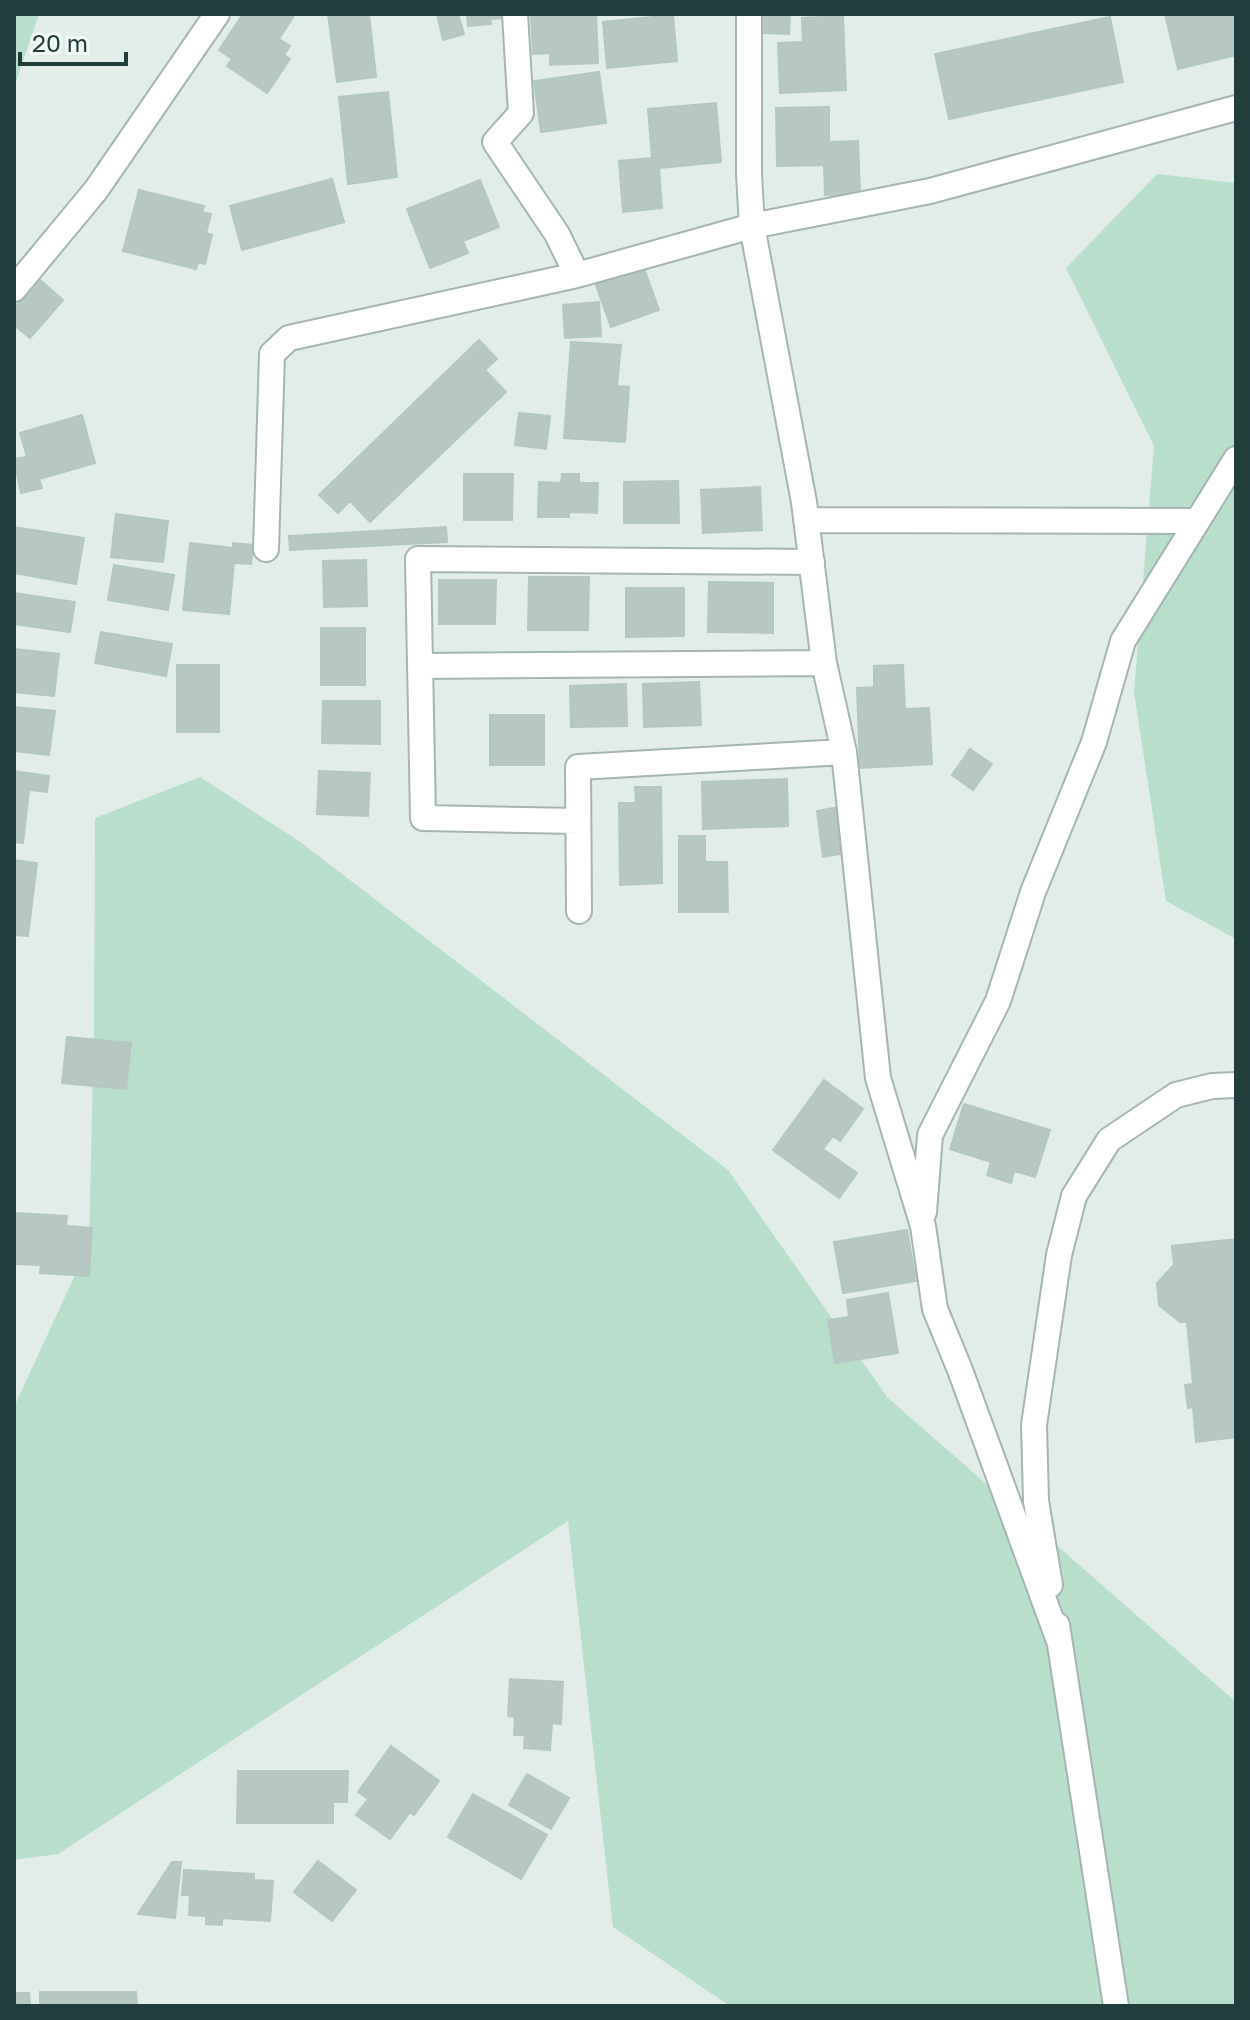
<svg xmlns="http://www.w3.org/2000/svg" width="1250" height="2020" font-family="'Golos Text',sans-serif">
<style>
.green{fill:#badecc}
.building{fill:#b7c8c4;stroke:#b4c7c3;stroke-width:2}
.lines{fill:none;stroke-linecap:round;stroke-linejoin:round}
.street-casing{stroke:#a4b5b3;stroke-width:28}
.street{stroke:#fff;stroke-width:24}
</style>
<rect width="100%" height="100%" fill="#e2edea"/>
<!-- green -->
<path class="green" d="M 14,14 L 39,14 L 14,88 Z
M 1157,174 L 1236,183 L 1236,939 L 1166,901 L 1134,692 L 1154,446 L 1066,268 Z
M 200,777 L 299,841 L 728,1170 L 888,1398 L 1236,1702 L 1236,2006 L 730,2006 L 613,1927 L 568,1521 L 58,1854 L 14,1860 L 14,1407 L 89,1245 L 94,1026 L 95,818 Z"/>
<!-- building -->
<path class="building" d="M 243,14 L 295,14 L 279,39 L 290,46 L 284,55 L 290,59 L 267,93 L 227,66 L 232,59 L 219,50 Z
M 328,14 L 369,14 L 376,77 L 337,82 Z
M 437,14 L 458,14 L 464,34 L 443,40 Z
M 467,14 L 502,14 L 502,18 L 490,19 L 491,24 L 468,26 Z
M 531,14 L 596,14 L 598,63 L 550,65 L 550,53 L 533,54 Z
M 760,14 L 790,14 L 789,34 L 759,33 Z
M 1165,14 L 1236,14 L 1236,55 L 1178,69 Z
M 673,15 L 677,61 L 607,68 L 603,22 Z
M 843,16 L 846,90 L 780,93 L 778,43 L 803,42 L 802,18 Z
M 1110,17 L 1123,82 L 949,119 L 935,54 Z
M 599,72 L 606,123 L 541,132 L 534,81 Z
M 388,92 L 397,177 L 348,184 L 339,97 Z
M 716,103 L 721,162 L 659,168 L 662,208 L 623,212 L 619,161 L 652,158 L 648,109 Z
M 829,107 L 829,142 L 858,141 L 860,194 L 825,195 L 824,165 L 777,166 L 776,108 Z
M 332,179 L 344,222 L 242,250 L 230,206 Z
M 480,180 L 499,227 L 463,241 L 468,253 L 430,268 L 407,209 Z
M 139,190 L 204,206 L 202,212 L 211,214 L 206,233 L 212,235 L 205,264 L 198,262 L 196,269 L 123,251 Z
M 644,268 L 659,310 L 611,327 L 596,285 Z
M 39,279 L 63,300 L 30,338 L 14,325 L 14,308 Z
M 599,302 L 601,336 L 565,338 L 563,305 Z
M 479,340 L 497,359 L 485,370 L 506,392 L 370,522 L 350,501 L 338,513 L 319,495 Z
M 571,342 L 621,345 L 617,386 L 629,387 L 625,442 L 564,438 Z
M 519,413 L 550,416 L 546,449 L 515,445 Z
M 82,415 L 95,463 L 39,479 L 42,488 L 21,493 L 14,459 L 27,457 L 20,433 Z
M 464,474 L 513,474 L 512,520 L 464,520 Z
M 562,474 L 579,474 L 579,483 L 598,483 L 597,513 L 569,512 L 569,517 L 538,517 L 539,482 L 561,483 Z
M 678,481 L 679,523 L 624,523 L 624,482 Z
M 760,487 L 762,530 L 703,533 L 701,490 Z
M 116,514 L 168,521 L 163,562 L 111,557 Z
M 14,527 L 84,538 L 76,584 L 14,573 Z
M 446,527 L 447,542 L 290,550 L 289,536 Z
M 190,543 L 233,548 L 233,543 L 253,545 L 251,564 L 234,563 L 229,614 L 183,610 Z
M 366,560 L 367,606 L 324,607 L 323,561 Z
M 114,565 L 174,575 L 168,610 L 108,600 Z
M 529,577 L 589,577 L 588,630 L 528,630 Z
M 439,580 L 496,580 L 495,624 L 439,624 Z
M 709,582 L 773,583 L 773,633 L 708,632 Z
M 626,588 L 684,588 L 684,636 L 626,637 Z
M 14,593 L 75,602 L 70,632 L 14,624 Z
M 321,628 L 365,628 L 365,685 L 321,685 Z
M 101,632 L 172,644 L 166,676 L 95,663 Z
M 14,649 L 59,654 L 54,696 L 14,692 Z
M 177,665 L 219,665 L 219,732 L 177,732 Z
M 903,665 L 905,709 L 929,708 L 932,764 L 860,768 L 857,688 L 874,687 L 874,666 Z
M 699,682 L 701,725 L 644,727 L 643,684 Z
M 626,684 L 627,726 L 571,727 L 570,686 Z
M 323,701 L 380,701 L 380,744 L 322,743 Z
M 14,707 L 55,711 L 49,755 L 14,751 Z
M 490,715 L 544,715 L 544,765 L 490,765 Z
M 970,749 L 992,764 L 973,790 L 952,775 Z
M 14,771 L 49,776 L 47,792 L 29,790 L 23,843 L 14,842 Z
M 319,771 L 370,773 L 368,816 L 317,814 Z
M 787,779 L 788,826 L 703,829 L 702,782 Z
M 635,787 L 661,787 L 662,883 L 620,885 L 619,803 L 636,803 Z
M 839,807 L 845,853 L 823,857 L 817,811 Z
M 679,836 L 705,836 L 705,862 L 727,862 L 728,912 L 679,912 Z
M 14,860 L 37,863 L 28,936 L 14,935 Z
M 67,1037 L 131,1043 L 126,1089 L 62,1083 Z
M 824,1080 L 863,1109 L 840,1141 L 833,1136 L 823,1149 L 857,1173 L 839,1198 L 773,1150 Z
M 964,1104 L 1050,1130 L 1035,1177 L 1014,1171 L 1011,1183 L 987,1175 L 991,1162 L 950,1149 Z
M 14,1213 L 67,1216 L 66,1226 L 92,1228 L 89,1276 L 40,1273 L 41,1265 L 14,1264 Z
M 907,1230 L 916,1281 L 843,1293 L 834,1242 Z
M 1236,1239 L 1236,1437 L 1196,1442 L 1193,1407 L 1188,1408 L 1185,1385 L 1193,1384 L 1187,1322 L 1180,1322 L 1159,1305 L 1157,1283 L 1174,1265 L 1172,1246 Z
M 888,1293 L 898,1353 L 835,1363 L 828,1320 L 849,1317 L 847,1300 Z
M 510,1679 L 563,1682 L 561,1724 L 552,1723 L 550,1750 L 524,1748 L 525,1735 L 514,1735 L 515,1717 L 508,1716 Z
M 391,1746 L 439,1781 L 414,1815 L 410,1812 L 390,1839 L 356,1815 L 368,1799 L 358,1792 Z
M 238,1771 L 348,1771 L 347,1802 L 333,1802 L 333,1823 L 237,1823 Z
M 527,1774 L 569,1798 L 551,1829 L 509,1805 Z
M 473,1794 L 547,1835 L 521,1879 L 448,1837 Z
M 318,1861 L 356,1890 L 332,1921 L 294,1892 Z
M 172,1862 L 181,1862 L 175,1918 L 138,1914 Z
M 184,1870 L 254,1874 L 254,1880 L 273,1881 L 270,1921 L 222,1918 L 222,1925 L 206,1924 L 206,1916 L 189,1915 L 190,1895 L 182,1895 Z
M 40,1992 L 136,1992 L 137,2006 L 40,2006 Z
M 14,1993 L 29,1993 L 30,2006 L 14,2006 Z"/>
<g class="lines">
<!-- street casing -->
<g class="street-casing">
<path id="street" d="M 515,14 L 521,113 L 495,142 L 557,234 L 577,275
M 749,14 L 749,174 L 752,226 L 804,502 L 824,663 L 844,752 L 878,1078 L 923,1226 L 935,1309 L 960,1370 L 1059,1641
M 14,289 L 96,190 L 217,14
M 806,520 L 1197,521
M 266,549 L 272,354 L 289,338 L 577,275 L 752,226 L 930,191 L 1236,108
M 420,666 L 824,663
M 577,821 L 423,818 L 418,559 L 812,562
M 579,911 L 578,767 L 844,752
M 924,1212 L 930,1135 L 998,1001 L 1033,892 L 1094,742 L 1123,641 L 1236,459
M 1050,1585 L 1036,1501 L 1034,1425 L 1059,1255 L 1074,1196 L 1109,1140 L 1176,1095 L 1212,1086 L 1236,1085
M 1057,1625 L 1116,2006"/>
</g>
<!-- street -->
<use href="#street" class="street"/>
</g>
<!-- border -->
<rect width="1250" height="2020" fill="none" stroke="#213e3d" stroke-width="32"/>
<!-- scale -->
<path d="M20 52v12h106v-12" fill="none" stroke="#213e3d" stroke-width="4"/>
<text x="32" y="52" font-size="24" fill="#213e3d" stroke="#f3f9f7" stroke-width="6" paint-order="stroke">20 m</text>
</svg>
